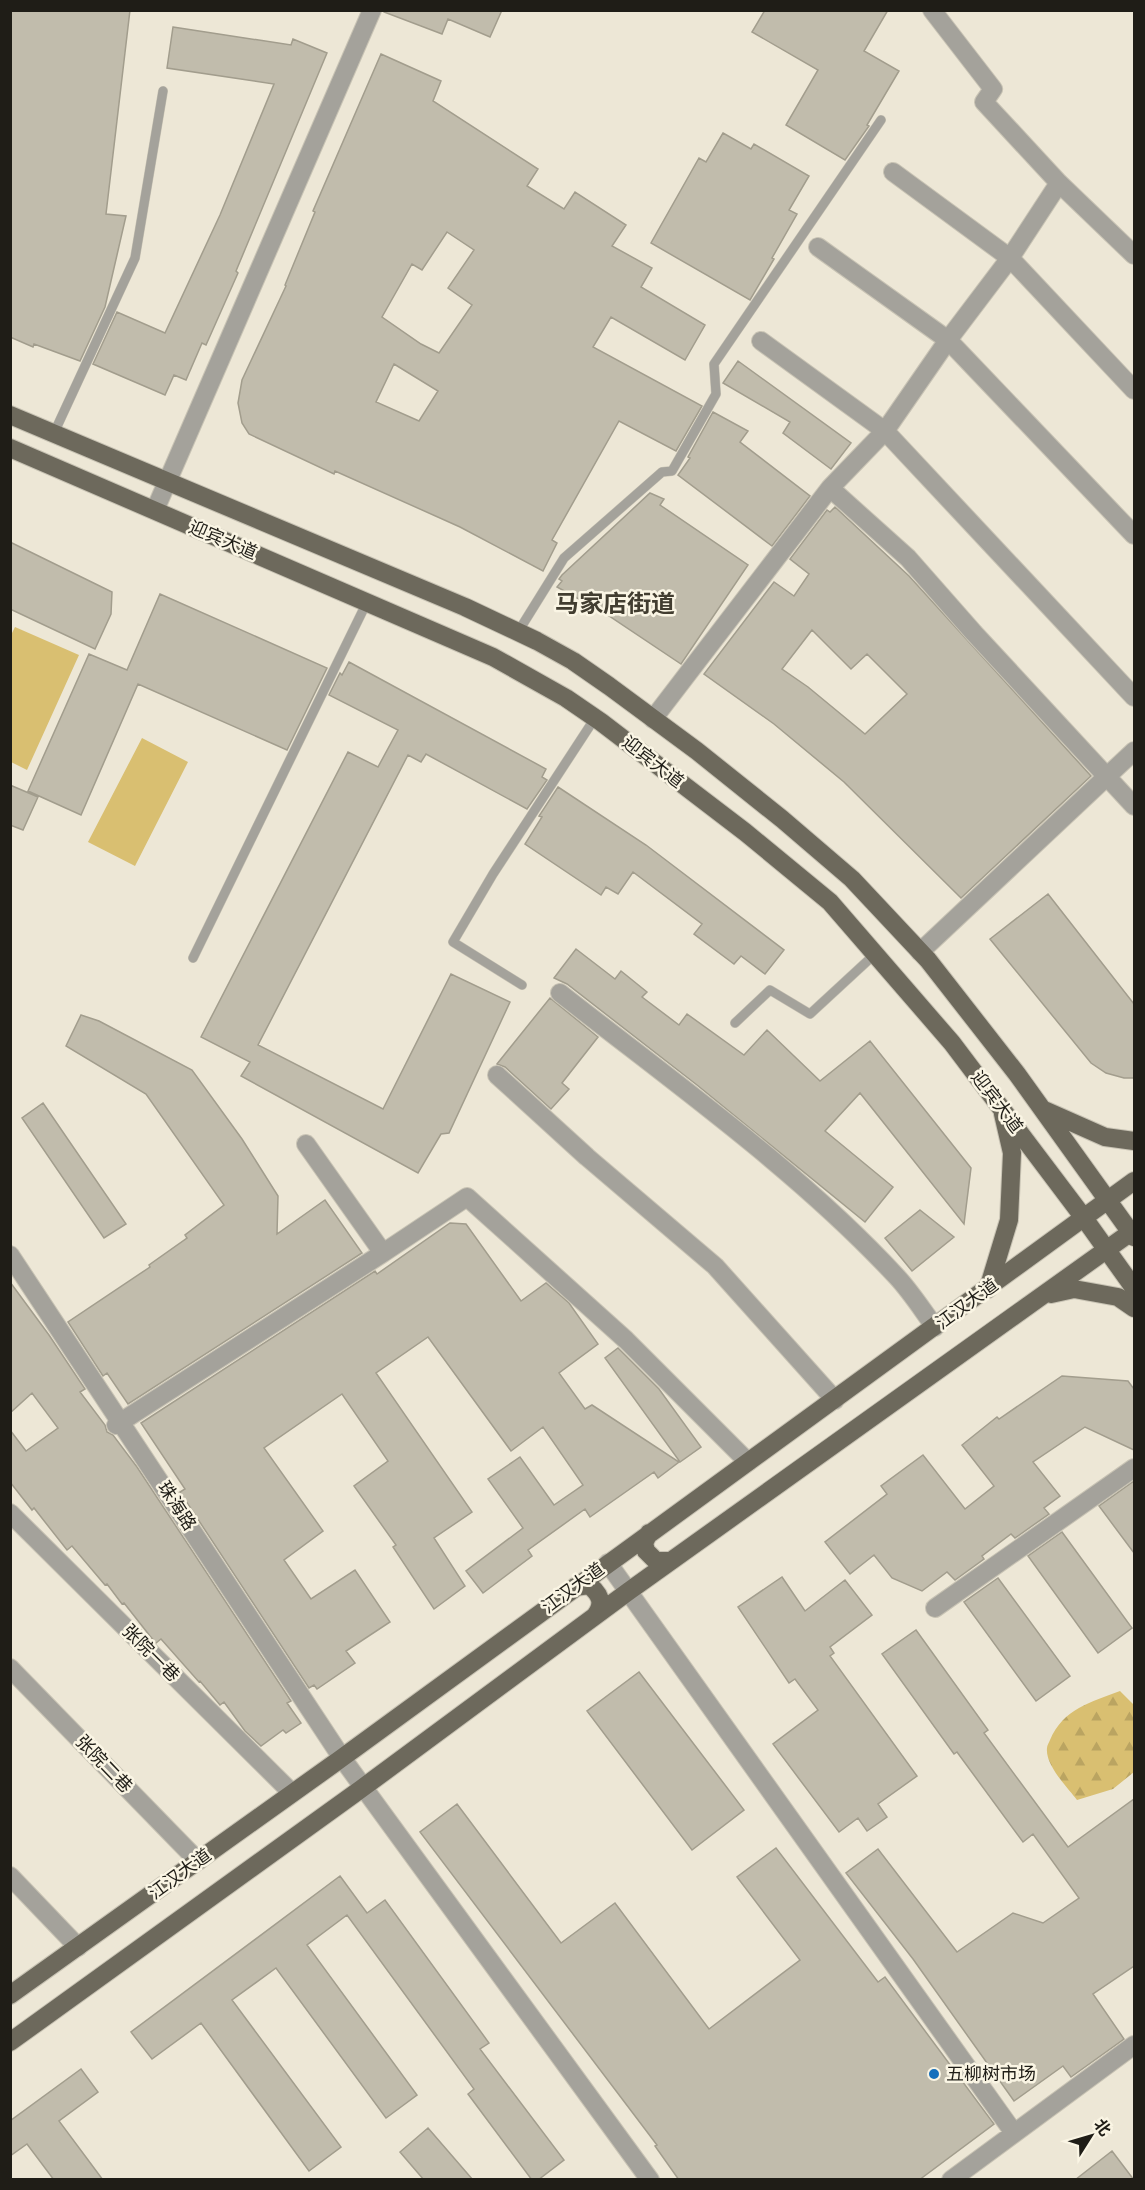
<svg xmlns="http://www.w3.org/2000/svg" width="1145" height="2190" font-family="'Titillium Web','Noto Sans SC',sans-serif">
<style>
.forest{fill:url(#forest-firs)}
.pitch{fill:#d9bf71}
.building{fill:#c1bcac;stroke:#a29d8d;stroke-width:1.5;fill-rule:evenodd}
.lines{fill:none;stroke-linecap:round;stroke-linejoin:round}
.lane-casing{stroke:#c8c3b4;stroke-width:10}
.street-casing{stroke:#c8c3b4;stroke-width:20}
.primary-casing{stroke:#c8c3b4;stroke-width:20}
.lane{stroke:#a4a29b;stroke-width:9}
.street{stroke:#a4a29b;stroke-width:18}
.primary{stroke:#6d695c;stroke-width:18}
.poi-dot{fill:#146fbc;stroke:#faf5e4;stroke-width:2}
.labels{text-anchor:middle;stroke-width:5;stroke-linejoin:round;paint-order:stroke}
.street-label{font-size:18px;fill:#1f1d17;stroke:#faf5e4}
.poi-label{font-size:18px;fill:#1f1d17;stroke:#faf5e4;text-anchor:start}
.district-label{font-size:24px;font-weight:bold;fill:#423d30;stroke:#faf5e4}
</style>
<defs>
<pattern id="forest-firs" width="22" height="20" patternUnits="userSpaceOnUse" patternTransform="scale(1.5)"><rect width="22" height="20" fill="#d9bf71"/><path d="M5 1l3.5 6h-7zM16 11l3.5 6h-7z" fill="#baa461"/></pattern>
</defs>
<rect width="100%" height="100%" fill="#ede7d6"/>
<!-- forest -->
<path class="forest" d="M 1120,1691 L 1134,1705 L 1134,1772 L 1113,1789 L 1077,1800 C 1068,1788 1045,1765 1047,1748 C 1047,1745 1049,1743 1050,1740 C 1063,1709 1091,1702 1120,1691 Z"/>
<!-- pitch -->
<path class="pitch" d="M 15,627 L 79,655 L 27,770 L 11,762 L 10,637 Z
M 142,738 L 188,762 L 135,866 L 88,842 Z"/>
<!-- building -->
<path class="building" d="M 10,10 L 130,10 L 106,214 L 126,216 L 105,307 L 80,361 L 34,344 L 33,347 L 10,337 Z
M 384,10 L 502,10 L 490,37 L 448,19 L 442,34 L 384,12 Z
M 765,10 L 888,10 L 864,51 L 899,71 L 867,125 L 869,126 L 845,160 L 786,125 L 818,70 L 752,32 Z
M 173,27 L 291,45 L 293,39 L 327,53 L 236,271 L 238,273 L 206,345 L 202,343 L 186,380 L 174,375 L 165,395 L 93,364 L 117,312 L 165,333 L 220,215 L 274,84 L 167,68 Z
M 381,54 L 441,81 L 433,101 L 538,169 L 527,186 L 564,209 L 575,192 L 626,225 L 612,246 L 652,268 L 641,287 L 705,325 L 685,360 L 611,317 L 593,347 L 702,406 L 676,451 L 619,421 L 552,540 L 557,543 L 543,571 L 460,527 L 335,471 L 334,474 L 249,434 L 242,423 L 238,403 L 242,380 L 286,286 L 285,285 L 315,212 L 313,211 ZM 447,232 L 474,250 L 448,288 L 472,305 L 439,353 L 421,344 L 382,317 L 412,264 L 422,270 ZM 394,364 L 438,391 L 419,421 L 376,402 Z
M 723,133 L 751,149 L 754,144 L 809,176 L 789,210 L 797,214 L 772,258 L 774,259 L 750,300 L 651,243 L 699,158 L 706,162 Z
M 738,361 L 851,443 L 831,469 L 783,433 L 790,422 L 723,383 Z
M 713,412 L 748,431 L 740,442 L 810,496 L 772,546 L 678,475 L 690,458 L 688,457 Z
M 650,493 L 664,499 L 660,505 L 748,565 L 681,664 L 606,614 L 557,587 L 562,581 L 559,579 L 562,575 Z
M 835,507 L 909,576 L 1091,776 L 961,898 L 844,782 L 774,724 L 704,674 L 774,582 L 794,596 L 809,574 L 790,559 L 827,510 L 830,512 ZM 812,630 L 851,669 L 867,654 L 907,694 L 865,734 L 808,687 L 782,669 Z
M 10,542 L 112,592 L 111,614 L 95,649 L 10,609 Z
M 160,594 L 327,668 L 287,750 L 138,684 L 81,815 L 28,791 L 89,654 L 127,670 Z
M 349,662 L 546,769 L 542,777 L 547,780 L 527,809 L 426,754 L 421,762 L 408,755 L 258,1045 L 383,1109 L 451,974 L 510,1002 L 449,1133 L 441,1134 L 418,1173 L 241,1076 L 250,1062 L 201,1037 L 348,752 L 378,767 L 398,730 L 329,695 L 340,673 L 342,675 Z
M 10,785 L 38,797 L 23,830 L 10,825 Z
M 558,787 L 646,845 L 784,950 L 765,974 L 741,956 L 734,964 L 694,934 L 702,924 L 633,872 L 618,894 L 606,887 L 601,895 L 525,844 L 542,817 L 539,816 Z
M 1048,894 L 1134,1004 L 1134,1078 L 1124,1078 L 1106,1073 L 1091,1063 L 990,939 Z
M 576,949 L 615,979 L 621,971 L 647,992 L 642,997 L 679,1025 L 687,1014 L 744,1055 L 767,1030 L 820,1081 L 870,1041 L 971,1168 L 964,1224 L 860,1093 L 825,1131 L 893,1187 L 865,1222 L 697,1085 L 567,984 L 554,978 Z
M 550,998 L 598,1037 L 562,1083 L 569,1089 L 551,1109 L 505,1067 L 497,1064 Z
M 81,1015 L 99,1021 L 192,1070 L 242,1139 L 278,1196 L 277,1234 L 325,1200 L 362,1253 L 128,1404 L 107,1373 L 103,1376 L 68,1322 L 150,1267 L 149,1265 L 187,1238 L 185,1235 L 224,1205 L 146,1094 L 66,1046 Z
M 43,1103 L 126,1224 L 104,1238 L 22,1118 Z
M 920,1210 L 954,1237 L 912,1271 L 885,1238 Z
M 450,1223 L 466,1224 L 521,1301 L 546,1283 L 569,1303 L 598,1344 L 559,1373 L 585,1409 L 592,1405 L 679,1462 L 658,1478 L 654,1472 L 590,1517 L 585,1509 L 528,1550 L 532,1556 L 483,1593 L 466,1571 L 523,1528 L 488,1479 L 520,1457 L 554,1505 L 583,1485 L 543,1427 L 511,1451 L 428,1337 L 376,1373 L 472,1512 L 434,1538 L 465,1586 L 434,1609 L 393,1547 L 396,1545 L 354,1486 L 388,1461 L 342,1394 L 264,1448 L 323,1531 L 284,1560 L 311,1599 L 355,1570 L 390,1622 L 346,1651 L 355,1663 L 317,1689 L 314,1685 L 309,1688 L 180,1492 L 185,1489 L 141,1423 L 375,1271 L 377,1274 Z
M 10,1282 L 49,1335 L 85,1389 L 80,1392 L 105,1425 L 107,1432 L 113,1435 L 137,1467 L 291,1701 L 287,1703 L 301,1723 L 286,1733 L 283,1730 L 261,1746 L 245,1731 L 224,1702 L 220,1705 L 200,1681 L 199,1682 L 161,1639 L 156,1643 L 150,1636 L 124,1603 L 122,1604 L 107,1584 L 105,1585 L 72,1546 L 67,1550 L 34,1508 L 32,1510 L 10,1482 L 10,1430 L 26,1451 L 58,1428 L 32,1393 L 10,1413 Z
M 618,1348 L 659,1389 L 701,1447 L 680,1462 L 605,1358 Z
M 1062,1376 L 1128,1381 L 1134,1389 L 1134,1450 L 1085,1427 L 1033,1462 L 1060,1496 L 1044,1508 L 1049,1514 L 1015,1538 L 1011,1534 L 982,1556 L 984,1559 L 955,1580 L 947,1572 L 922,1591 L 892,1578 L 874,1555 L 850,1574 L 825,1542 L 887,1494 L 881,1486 L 923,1455 L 965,1509 L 994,1486 L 962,1445 L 997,1417 L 999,1419 Z
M 1134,1481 L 1134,1553 L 1099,1506 Z
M 1062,1532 L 1132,1628 L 1098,1653 L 1028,1556 Z
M 782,1577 L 805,1611 L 845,1580 L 872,1615 L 830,1647 L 834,1653 L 830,1656 L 917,1776 L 878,1804 L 887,1817 L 867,1831 L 858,1818 L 839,1832 L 773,1744 L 818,1710 L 795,1679 L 789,1683 L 738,1607 Z
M 998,1578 L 1070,1676 L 1036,1701 L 964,1602 Z
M 916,1630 L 988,1730 L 984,1733 L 1068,1847 L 1134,1799 L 1134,1966 L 1093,1994 L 1124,2039 L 1071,2077 L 1063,2066 L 1014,2101 L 913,1959 L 846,1873 L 878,1849 L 957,1952 L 1013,1913 L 1043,1923 L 1079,1898 L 1033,1834 L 1023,1842 L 957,1752 L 954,1754 L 882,1654 Z
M 639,1672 L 744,1810 L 692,1850 L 587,1711 Z
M 457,1804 L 561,1943 L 615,1903 L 709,2029 L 800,1960 L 737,1877 L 776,1848 L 878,1982 L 885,1977 L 994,2124 L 919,2180 L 679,2180 L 655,2146 L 657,2145 L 420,1832 Z
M 340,1876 L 367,1913 L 385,1900 L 489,2043 L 480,2049 L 564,2160 L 538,2180 L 532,2180 L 468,2094 L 474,2089 L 347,1915 L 307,1945 L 417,2095 L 386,2118 L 276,1968 L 232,2000 L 341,2147 L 309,2171 L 201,2023 L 152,2059 L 131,2032 Z
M 81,2069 L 98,2092 L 59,2121 L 103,2180 L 54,2180 L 27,2144 L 10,2156 L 10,2121 Z
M 428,2128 L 473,2180 L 424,2180 L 400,2152 Z
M 1112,2151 L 1134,2180 L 1075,2180 Z"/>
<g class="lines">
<!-- lane casing -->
<g class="lane-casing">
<path id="lane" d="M 54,433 L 135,258 L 163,91
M 518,632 L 564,558 L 662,472 L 672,471 L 716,394 L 714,364 L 881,120
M 193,958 L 367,602
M 522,985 L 453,942 L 493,874 L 595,718
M 735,1023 L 770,990 L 810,1014 L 875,954"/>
</g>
<!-- street casing -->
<g class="street-casing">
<path id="street" d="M 932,10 L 993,89 L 984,102 L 1059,183 L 1134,255
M 893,172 L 1010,258 L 1134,390
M 818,247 L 948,340 L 1134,535
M 761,341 L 885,431 L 1134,697
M 830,488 L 908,558 L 974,633 L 1134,806
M 155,510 L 372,10
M 653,719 L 830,488 L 885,431 L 948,340 L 1010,258 L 1059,183
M 920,952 L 1134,751
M 560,993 C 673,1082 799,1171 897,1277 C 911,1292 923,1311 935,1327
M 497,1075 L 587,1157 L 715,1266 L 835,1400
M 383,1253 L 467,1197 L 626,1340 L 748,1462
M 10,1255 L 342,1758 L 650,2180
M 116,1425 L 383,1253 L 306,1144
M 10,1513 L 292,1793
M 608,1563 L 1014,2133
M 935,1608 L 1134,1468
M 10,1668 L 198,1861
M 10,1876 L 78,1947
M 951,2180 L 1134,2045"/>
</g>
<!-- primary casing -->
<g class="primary-casing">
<path id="primary" d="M 10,415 L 465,607 L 537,641 L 573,661 L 609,686 L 697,751 L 782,819 L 852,879 L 928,960 L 1017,1074 L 1134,1237
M 10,448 L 493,657 L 566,698 L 601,722 L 745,832 L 830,902 L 952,1043 L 1084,1218 L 1134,1288
M 1044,1110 L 1105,1137 L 1134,1141
M 988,1289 L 1009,1220 L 1012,1153 L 1003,1114
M 1051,1294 L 1074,1289 L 1118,1297 L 1134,1308
M 649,1533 L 644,1543 L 646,1551 L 656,1561 L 671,1561
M 575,1587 L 589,1585 C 600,1594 605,1603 595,1616
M 10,1995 L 339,1760 L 1134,1181
M 10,2042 L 361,1789 L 629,1591 L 1134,1230"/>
</g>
<!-- lane -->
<use href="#lane" class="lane"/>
<!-- street -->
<use href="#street" class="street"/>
<!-- primary -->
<use href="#primary" class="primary"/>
</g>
<!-- markers -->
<circle class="poi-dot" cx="934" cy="2074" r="6"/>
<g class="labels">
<!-- street labels -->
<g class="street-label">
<text transform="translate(223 540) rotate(23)" y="6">迎宾大道</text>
<text transform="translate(653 762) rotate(38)" y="6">迎宾大道</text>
<text transform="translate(997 1102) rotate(53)" y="6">迎宾大道</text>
<text transform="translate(967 1304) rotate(-36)" y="6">江汉大道</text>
<text transform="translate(177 1506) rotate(57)" y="6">珠海路</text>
<text transform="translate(573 1588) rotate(-36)" y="6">江汉大道</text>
<text transform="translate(151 1653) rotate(45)" y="6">张院一巷</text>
<text transform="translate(104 1764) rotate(46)" y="6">张院二巷</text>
<text transform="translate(180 1874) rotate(-36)" y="6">江汉大道</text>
</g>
<!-- poi labels -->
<g class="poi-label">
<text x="946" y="2080">五柳树市场</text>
</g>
<!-- district labels -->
<g class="district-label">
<text x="615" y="612">马家店街道</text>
</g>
</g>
<!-- border -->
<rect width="1145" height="2190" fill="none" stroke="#1f1d17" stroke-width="24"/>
<!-- north arrow -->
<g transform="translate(1091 2136) rotate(53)" stroke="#faf5e4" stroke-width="4.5" paint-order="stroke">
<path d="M0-4.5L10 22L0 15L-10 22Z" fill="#1f1d17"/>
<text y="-9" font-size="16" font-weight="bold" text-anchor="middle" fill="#1f1d17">北</text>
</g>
</svg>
